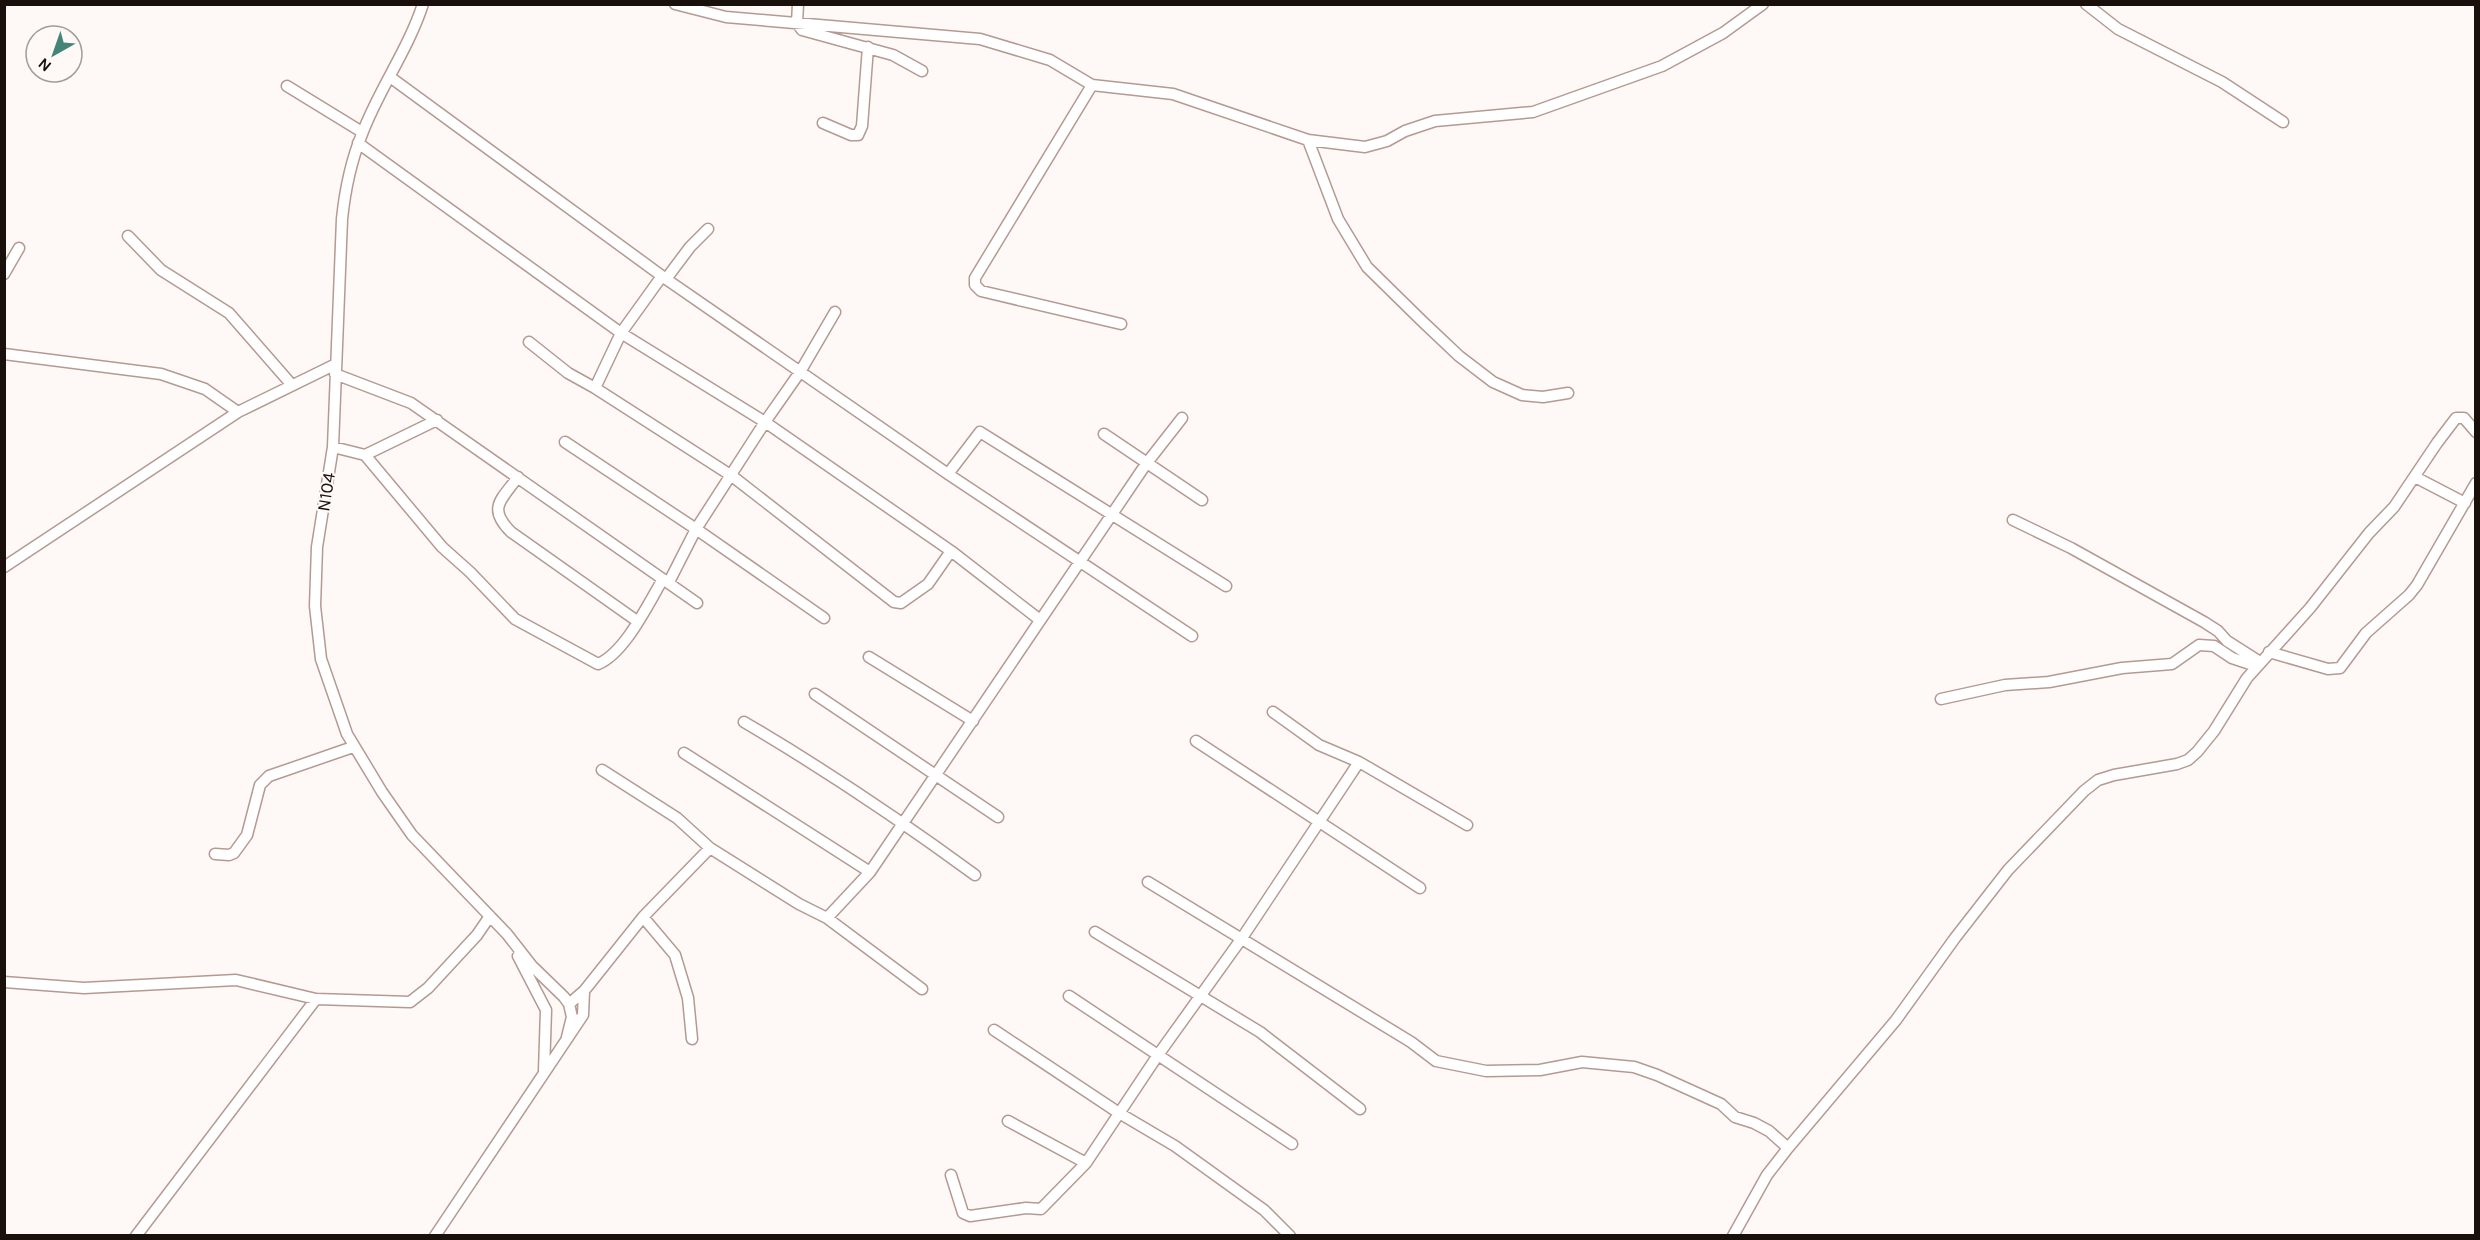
<svg xmlns="http://www.w3.org/2000/svg" width="2480" height="1240" font-family="Karla,sans-serif">
<style>
.lines{fill:none;stroke-linecap:round;stroke-linejoin:round}
.minor-casing{stroke:#b59a91;stroke-width:13}
.minor{stroke:#fff;stroke-width:10}
.labels{text-anchor:middle;stroke-width:4.5;stroke-linejoin:round;paint-order:stroke}
.street-label{font-size:18px;fill:#19100c;stroke:#fef8f6}
</style>
<rect width="100%" height="100%" fill="#fef8f6"/>
<g class="lines">
<!-- minor casing -->
<g class="minor-casing">
<path id="minor" d="M 423,4 C 408,50 379,89 362,134 C 351,161 345,190 342,219 L 333,447 L 317,547 L 315,606 L 321,659 L 347,734 L 382,792 L 412,835 L 507,934 L 532,966 L 564,997 L 569,1004 L 572,1017 L 567,1037
M 675,4 L 726,17 L 980,39 L 1050,60 L 1092,85 L 1173,94 L 1308,140 L 1338,219 L 1367,267 L 1422,321 L 1459,356 L 1493,382 L 1522,395 L 1543,397 L 1568,393
M 798,4 L 797,23 L 802,30 L 893,55 L 922,71
M 2086,4 L 2118,29 L 2222,82 L 2283,122
M 390,77 L 666,279 L 948,474 L 1192,636
M 1092,85 L 975,278 L 975,285 L 981,291 L 1121,324
M 287,86 L 362,132
M 823,123 L 851,135 L 858,135 L 862,126 L 868,47
M 1308,140 L 1365,147 L 1387,141 L 1405,131 L 1435,121 L 1533,112 L 1662,66 L 1723,33 L 1763,4
M 358,143 L 621,333 L 765,422 L 951,551 L 1040,620
M 128,236 L 161,270 L 229,313 L 291,384
M 4,274 L 19,248
M 666,279 L 690,247 L 708,229
M 529,342 L 568,373 L 595,388 L 732,476 L 894,602 L 901,603 L 928,584 L 951,551
M 4,354 L 161,374 L 205,389 L 238,412
M 335,374 L 411,403 L 697,603
M 595,388 L 621,333 L 662,276
M 1104,434 L 1202,500
M 565,442 L 696,529 L 824,618
M 333,447 L 365,455 L 442,547 L 470,572 L 515,619 L 598,664 C 625,653 648,604 663,579
M 365,455 L 437,420
M 948,474 L 980,432 L 1226,586
M 518,477 C 501,500 487,508 511,532 L 637,621
M 2415,477 L 2465,503
M 2013,520 L 2071,548 L 2204,622 L 2218,631 L 2227,641 L 2260,662
M 4,567 L 238,412 L 336,364
M 669,582 L 696,529 L 765,422 L 800,372 L 835,312
M 2269,652 L 2328,669 L 2340,668 L 2366,633 L 2409,595 L 2417,585 L 2476,483
M 869,657 L 973,721
M 815,694 L 998,817
M 1941,699 L 2005,685 L 2049,682 L 2122,668 L 2172,664 L 2199,645 L 2214,646 L 2232,658 L 2256,666
M 1273,712 L 1319,745 L 1359,762
M 744,722 C 824,769 900,820 975,875
M 1196,741 L 1420,888
M 684,753 L 870,872
M 602,770 L 677,818 L 710,848 L 799,904 L 827,918 L 922,989
M 215,854 L 229,855 L 234,853 L 247,835 L 260,785 L 269,776 L 353,747
M 1148,882 L 1411,1042 L 1436,1061 L 1486,1071 L 1540,1070 L 1582,1062 L 1634,1067 L 1657,1075 L 1721,1104 L 1735,1117 L 1754,1123 L 1769,1131 L 1788,1148
M 643,917 L 675,955 L 688,998 L 692,1039
M 827,918 L 870,872 L 1146,464 L 1182,418
M 1095,932 L 1260,1032 L 1360,1109
M 518,956 L 546,1010 L 544,1071
M 4,982 L 84,988 L 236,980 L 316,999 L 410,1002 L 428,988 L 477,935 L 490,916
M 1069,996 L 1292,1144
M 569,1004 L 584,991 L 643,917 L 710,848
M 994,1030 L 1119,1113 L 1175,1146 L 1264,1210 L 1290,1236
M 1008,1121 L 1086,1163
M 951,1175 L 963,1213 L 970,1216 L 1026,1208 L 1041,1209 L 1086,1163 L 1158,1055 L 1242,938 L 1359,762 L 1467,825
M 136,1236 L 316,999
M 435,1236 L 583,1015 L 584,991
M 1733,1236 L 1767,1175 L 1788,1148 L 1896,1020 L 1955,938 L 2008,870 L 2084,791 L 2098,780 L 2114,775 L 2177,764 L 2188,760 L 2197,752 L 2214,731 L 2247,678 L 2310,608 L 2369,533 L 2394,507 L 2437,443 L 2456,418 L 2464,418 L 2476,432"/>
</g>
<!-- minor -->
<use href="#minor" class="minor"/>
</g>
<g class="labels">
<!-- street labels -->
<g class="street-label">
<text transform="translate(326 492) rotate(-81)" y="6">N104</text>
</g>
</g>
<!-- border -->
<rect width="2480" height="1240" fill="none" stroke="#19100c" stroke-width="12"/>
<!-- north arrow -->
<g transform="translate(54 54) rotate(220)"><circle r="28" fill="#fef8f6" stroke="#a29b98" stroke-width="1.5"/>
<path d="M0-4.5L10 22L0 15L-10 22Z" fill="#438678"/>
<text y="-9" font-size="16" font-weight="bold" text-anchor="middle" fill="#19100c">N</text>
</g>
</svg>
